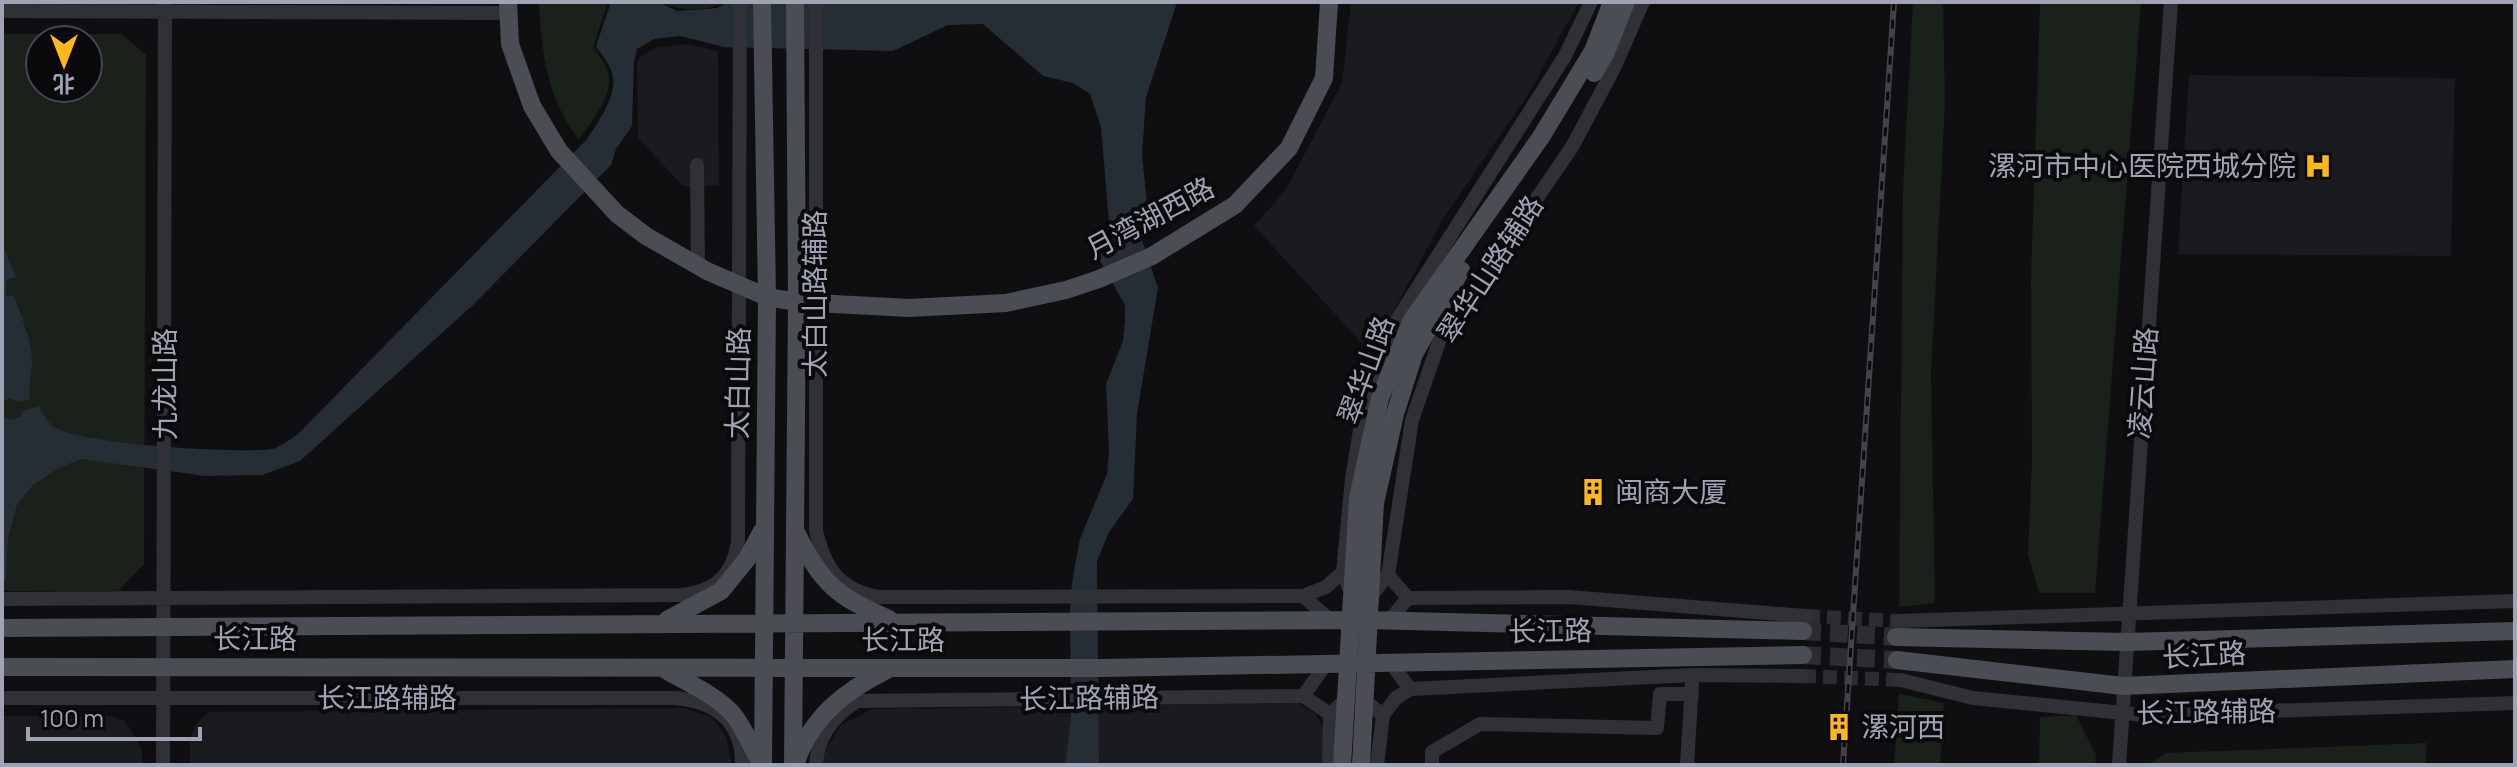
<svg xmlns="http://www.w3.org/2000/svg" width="2517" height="767" font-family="Manrope,'Noto Sans SC',sans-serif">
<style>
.built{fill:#1a1b1e}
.green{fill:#19211a;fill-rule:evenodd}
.water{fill:#252d35}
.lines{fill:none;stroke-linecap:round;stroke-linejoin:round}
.minor-tunnel{stroke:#2c2d31;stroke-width:14;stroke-dasharray:14 7;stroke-linecap:butt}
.major-tunnel{stroke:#2c2d31;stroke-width:18;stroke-dasharray:18 9;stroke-linecap:butt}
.minor{stroke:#303136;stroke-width:14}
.major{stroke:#4b4d55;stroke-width:18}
.rail-casing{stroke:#43444b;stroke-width:6}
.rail{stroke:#0a0a0c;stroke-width:3;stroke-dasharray:9;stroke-linecap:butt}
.labels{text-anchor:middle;stroke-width:8;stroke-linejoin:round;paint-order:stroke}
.poi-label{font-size:28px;fill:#9ea4b3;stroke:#0a0a0c;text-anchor:start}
.street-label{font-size:28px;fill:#9ea4b3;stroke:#0a0a0c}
</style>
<rect width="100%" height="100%" fill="#0f0f11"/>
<!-- built -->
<path class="built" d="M 1351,2 L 1579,2 L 1527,96 L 1443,219 L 1371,353 L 1254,226 L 1285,191 L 1342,83 Z
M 688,44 L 718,51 L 719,186 L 683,186 L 638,138 L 637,64 L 640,57 L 655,48 Z
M 2189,75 L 2455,78 L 2451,256 L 2178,254 Z
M 1297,703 L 1315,713 L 1325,731 L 1322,765 L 823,765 L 823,754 L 841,725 L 872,709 Z
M 683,708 L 711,717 L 726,736 L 732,765 L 190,765 L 190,738 L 196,725 L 208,712 Z
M 2,716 L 110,716 L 125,721 L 142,749 L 142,765 L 2,765 Z"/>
<!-- green -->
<path class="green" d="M 539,2 L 608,2 L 593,47 C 597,54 605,62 607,69 C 617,93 591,122 579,140 C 546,96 542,54 539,2 Z
M 660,2 L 724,2 C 707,12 677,11 660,2 Z
M 1913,2 L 1943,2 L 1945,103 L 1931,374 L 1935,603 L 1899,607 L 1903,190 Z
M 2040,2 L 2141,2 L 2095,593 L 2039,593 L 2028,554 L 2032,460 L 2031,280 Z
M 2,34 L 122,34 L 146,55 L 144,564 L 118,591 L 2,591 L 2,581 L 6,581 L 8,540 L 17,505 L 33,485 L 21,414 L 13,420 L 2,416 L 2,402 L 10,398 L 30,399 L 27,330 L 14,297 L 6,296 L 7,280 L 15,277 L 2,243 ZM 40,40 L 88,40 L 88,88 L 40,88 Z
M 1899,694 L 1944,703 L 1940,765 L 1894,765 Z
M 2076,715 L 2096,755 L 2095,765 L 2039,765 L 2040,717 Z
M 2427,743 L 2425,765 L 2148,765 L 2166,753 Z"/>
<!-- water -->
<path class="water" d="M 611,2 L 658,2 L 677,11 L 717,8 L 727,2 L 1175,2 L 1176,6 L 1146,97 L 1142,155 L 1147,203 L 1140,234 L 1158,288 L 1137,414 L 1133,499 L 1109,532 L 1097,561 L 1099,765 L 1065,765 L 1071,719 L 1070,599 L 1074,571 L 1080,539 L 1107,474 L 1109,451 L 1106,384 L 1123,341 L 1125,321 L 1125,305 L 1095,252 L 1109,222 L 1101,127 L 1090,94 L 1073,83 L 1043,76 L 983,24 L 948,25 L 893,51 L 724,47 L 681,36 L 654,39 L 637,49 L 634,61 L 632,126 L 616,149 L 611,165 L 473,305 L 300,461 L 262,475 L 205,476 L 81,459 L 59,468 L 33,485 L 17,505 L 8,540 L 6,581 L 2,581 L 2,416 L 13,420 L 20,416 L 22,411 L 39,406 C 43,413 47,422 53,426 C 74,444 241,454 272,449 C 281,447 290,439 298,434 L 587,139 C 599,121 622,90 610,68 C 607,60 600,53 596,46 Z
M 2,243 L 16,277 L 7,280 L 6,296 L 14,296 C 22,317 31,338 32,360 C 32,373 28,385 30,399 L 20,402 L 10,398 L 2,402 Z"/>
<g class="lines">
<!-- minor-tunnel -->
<path class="minor-tunnel" d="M 1806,616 L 1899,621
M 1802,676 L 1901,680"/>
<!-- major-tunnel -->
<path class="major-tunnel" d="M 1803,631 L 1896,637
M 1803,655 L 1897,660"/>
<!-- minor -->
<path class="minor" d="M 816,2 L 816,531 C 825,568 838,589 878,597 L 1303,596 L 1330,620
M 2,11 L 508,13
M 697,165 L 698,266
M 1388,575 L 1408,598
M 1350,590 L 1343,572 L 1352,479 L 1362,418 L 1395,323 L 1565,56 L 1591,2
M 1303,596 L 1326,587 L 1343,572
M 1370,597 L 1388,575 L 1412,420 L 1440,339 L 1572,147 L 1614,68 L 1643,2
M 2,599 L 681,595 C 716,591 733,575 738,541 L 740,2
M 1389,621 L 1408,598 L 1569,597 L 1806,616
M 1899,621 L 2515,601
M 1391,663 L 1410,689 L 1693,675 L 1802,676
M 1901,680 L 1973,698 L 2143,715 L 2515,703
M 1303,696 L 1330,714
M 2,698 L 676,698 C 716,702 742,721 742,765
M 1365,701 L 1383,715 L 1377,765
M 1383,715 L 1396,698 L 1410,689
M 163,765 L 165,2
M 816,765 C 817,737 834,716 857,701 L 1303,696 L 1327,663
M 1329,765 L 1330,714 L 1346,699
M 1432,765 L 1432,752 L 1480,724 L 1657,728 L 1660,694 L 1692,694
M 1687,765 L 1692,684
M 2119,765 L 2171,2"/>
<!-- major -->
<path class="major" d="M 508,2 L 510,44 L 532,106 L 559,151 L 617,214 L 646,236 L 707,271 L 767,297 L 797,302 L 909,308 L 1006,303 L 1066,290 L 1099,279 L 1152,256 L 1235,205 L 1289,148 L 1324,78 L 1329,2
M 762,2 L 767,297 L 763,765
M 1594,73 L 1606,52 L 1626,2
M 797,534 C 822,584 837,597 889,619
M 667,620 L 721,591 L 747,559 L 762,531
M 2,628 L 1368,620 L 1803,631
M 1896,637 L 2126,642 L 2515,631
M 1897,660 L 2123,686 L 2515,669
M 2,667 L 1102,668 L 1803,655
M 664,669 C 686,682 714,694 732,713 C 744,727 751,746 760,762
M 797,759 C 813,716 846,690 887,670
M 793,765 L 797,302 L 795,2
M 1342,765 L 1358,498 L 1380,398 L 1412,320 L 1541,137 L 1593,51 L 1612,2
M 1361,765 L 1375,503 L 1395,414 L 1414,354 L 1461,270"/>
<!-- rail casing -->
<g class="rail-casing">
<path id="rail" d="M 1843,765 L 1894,2"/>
</g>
<!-- rail -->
<use href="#rail" class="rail"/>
</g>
<!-- icons -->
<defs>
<g id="hospital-bare" transform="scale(2.16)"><path d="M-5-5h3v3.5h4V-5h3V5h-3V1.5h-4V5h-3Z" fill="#ffb719" stroke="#0a0a0c" stroke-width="2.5" paint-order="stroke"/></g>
<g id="building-bare" transform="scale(2.16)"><path d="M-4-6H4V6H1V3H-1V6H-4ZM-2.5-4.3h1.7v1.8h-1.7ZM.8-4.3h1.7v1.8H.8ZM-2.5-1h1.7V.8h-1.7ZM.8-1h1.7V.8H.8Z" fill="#ffb719" stroke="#0a0a0c" stroke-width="2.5" paint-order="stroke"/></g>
</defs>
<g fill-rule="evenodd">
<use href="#hospital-bare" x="2318" y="166"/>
<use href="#building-bare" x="1593" y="492"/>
<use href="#building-bare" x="1839" y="727"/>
</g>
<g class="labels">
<!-- poi labels -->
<g class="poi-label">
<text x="2296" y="176" text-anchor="end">漯河市中心医院西城分院</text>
<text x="1615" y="502">闽商大厦</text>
<text x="1861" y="737">漯河西</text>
</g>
<!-- street labels -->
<g class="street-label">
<text transform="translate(1150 218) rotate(-28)" y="10">月湾湖西路</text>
<text transform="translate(1490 269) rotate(-57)" y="10">翠华山路辅路</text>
<text transform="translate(815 294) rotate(-90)" y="10">太白山路辅路</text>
<text transform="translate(1366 370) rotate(-70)" y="10">翠华山路</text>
<text transform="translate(738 383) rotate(-89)" y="10">太白山路</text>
<text transform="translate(2143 383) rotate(-86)" y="10">凌云山路</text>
<text transform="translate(165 384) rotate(-90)" y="10">九龙山路</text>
<text transform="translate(1550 631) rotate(-1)" y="10">长江路</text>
<text x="255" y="649">长江路</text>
<text x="903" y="650">长江路</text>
<text transform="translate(2204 655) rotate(-3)" y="10">长江路</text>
<text x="387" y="708">长江路辅路</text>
<text transform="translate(1089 698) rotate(-1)" y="10">长江路辅路</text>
<text transform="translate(2206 712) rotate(-1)" y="10">长江路辅路</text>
</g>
</g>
<!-- border -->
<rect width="2517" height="767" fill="none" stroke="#9ea4b3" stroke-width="8"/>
<!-- north arrow -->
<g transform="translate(64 64) rotate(180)"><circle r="38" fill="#0a0a0c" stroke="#45484f" stroke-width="2"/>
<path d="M0-6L14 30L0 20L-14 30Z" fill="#ffb719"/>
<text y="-12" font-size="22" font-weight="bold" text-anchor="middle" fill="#9ea4b3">北</text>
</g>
<!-- scale -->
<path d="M28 727v12h172v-12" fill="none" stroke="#9ea4b3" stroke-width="4"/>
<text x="40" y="727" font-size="24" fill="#9ea4b3" stroke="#0a0a0c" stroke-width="6" paint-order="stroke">100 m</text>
</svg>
